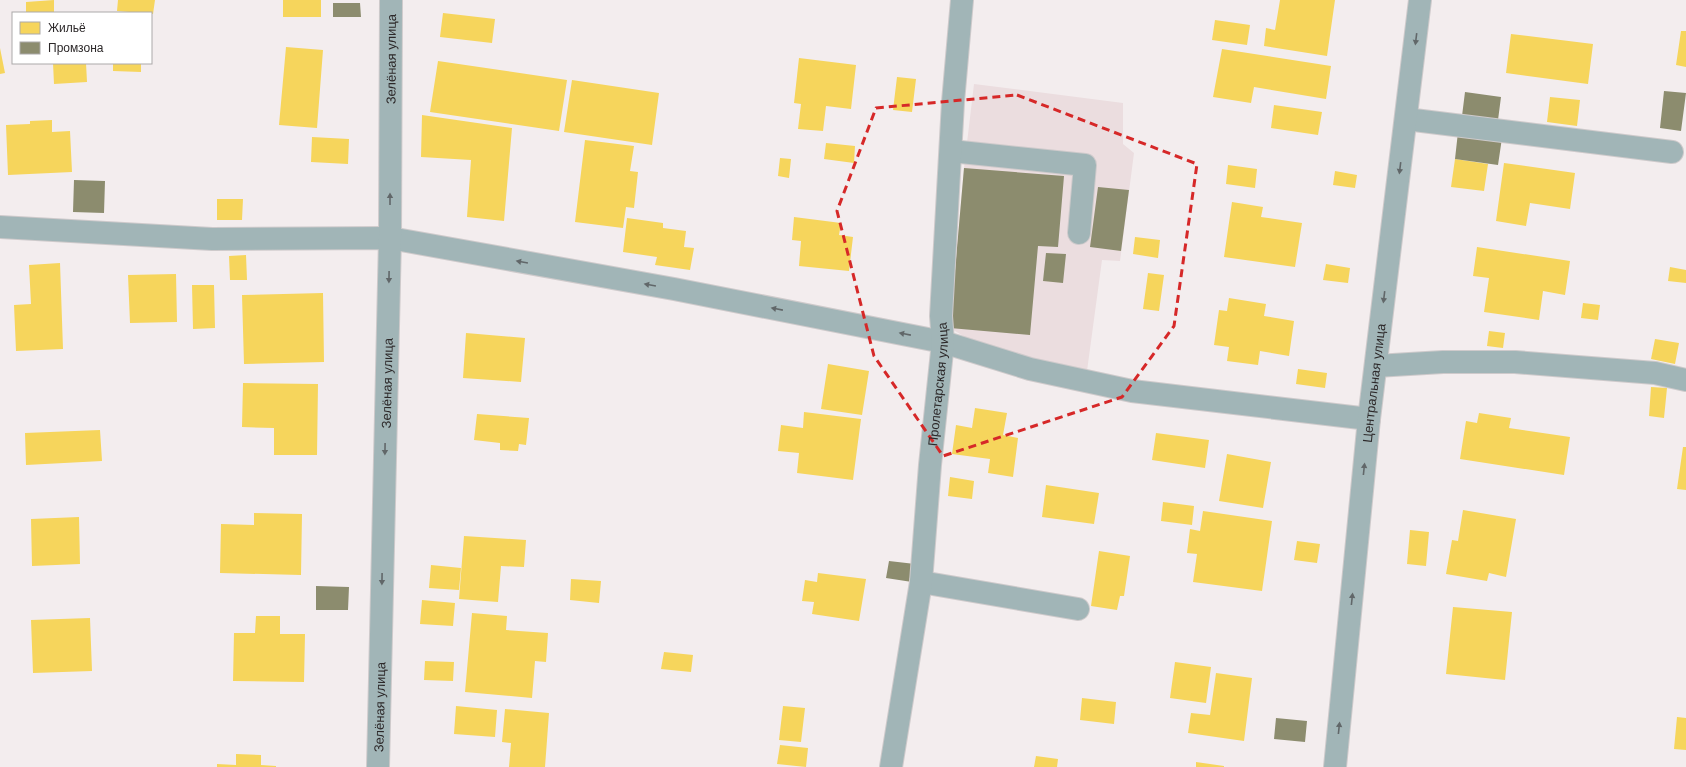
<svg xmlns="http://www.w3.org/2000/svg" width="1686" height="767" font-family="Helvetica,sans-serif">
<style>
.built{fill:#ebdddf}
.homes{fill:#f6d55c}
.industry{fill:#8c8c6e}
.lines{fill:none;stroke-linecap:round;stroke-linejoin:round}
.minor-casing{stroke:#cecacb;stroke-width:24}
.minor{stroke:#a1b5b7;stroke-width:22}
.oneway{fill:#616769}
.marked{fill:none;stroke:#d62828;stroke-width:3;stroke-dasharray:8 5;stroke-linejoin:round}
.labels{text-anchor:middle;stroke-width:4;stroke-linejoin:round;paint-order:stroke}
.street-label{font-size:13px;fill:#2c2829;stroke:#fff}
</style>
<rect width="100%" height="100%" fill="#f3edee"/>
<!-- built -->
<path class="built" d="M 974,84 L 1123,103 L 1123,144 L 1134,153 L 1120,261 L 1102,260 L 1087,371 L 1004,352 L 965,337 L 950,328 L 964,168 Z"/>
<!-- homes -->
<path class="homes" d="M 54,0 L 54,13 L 26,13 L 26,2 Z
M 118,0 L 155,0 L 153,14 L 117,11 Z
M 283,0 L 321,0 L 321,17 L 283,17 Z
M 1280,0 L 1335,0 L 1327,56 L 1264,46 L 1266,28 L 1275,30 Z
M 443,13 L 495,19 L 492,43 L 440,37 Z
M 1215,20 L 1250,25 L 1247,45 L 1212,40 Z
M 1681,31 L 1686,31 L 1686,67 L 1676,65 Z
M 1511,34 L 1593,44 L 1588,84 L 1506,73 Z
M 286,47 L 323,50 L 317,128 L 279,125 Z
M 0,48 L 5,73 L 0,74 Z
M 1222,49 L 1331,66 L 1326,99 L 1254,87 L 1251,103 L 1213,97 Z
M 799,58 L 856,65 L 851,109 L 826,106 L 823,131 L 798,129 L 801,104 L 794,103 Z
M 438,61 L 567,80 L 559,131 L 430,112 Z
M 53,63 L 86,63 L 87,82 L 54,84 Z
M 113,63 L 141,63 L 141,72 L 113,71 Z
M 897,77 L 916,79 L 912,112 L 893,110 Z
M 572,80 L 659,93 L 652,145 L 564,132 Z
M 1550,97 L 1580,100 L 1577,126 L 1547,122 Z
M 1274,105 L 1322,112 L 1318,135 L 1271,128 Z
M 422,115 L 512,128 L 504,221 L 467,217 L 471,160 L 421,157 Z
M 52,120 L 52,132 L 70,131 L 72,172 L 8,175 L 6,125 L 30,124 L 30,121 Z
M 312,137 L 349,139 L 348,164 L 311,162 Z
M 585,140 L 634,146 L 630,171 L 638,172 L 634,208 L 626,207 L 623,228 L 575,222 Z
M 826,143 L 855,146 L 854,163 L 824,159 Z
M 780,158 L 791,159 L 789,178 L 778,176 Z
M 1455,159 L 1488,164 L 1484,191 L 1451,187 Z
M 1504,163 L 1575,173 L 1570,209 L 1530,203 L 1526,226 L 1496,221 Z
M 1228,165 L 1257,169 L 1255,188 L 1226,184 Z
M 1335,171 L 1357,175 L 1355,188 L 1333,185 Z
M 217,199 L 243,199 L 242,220 L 217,220 Z
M 1232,202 L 1263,207 L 1261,217 L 1302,223 L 1295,267 L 1224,257 Z
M 794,217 L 841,223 L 839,235 L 853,237 L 849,271 L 799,266 L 801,241 L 792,240 Z
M 627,218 L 663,223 L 663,228 L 686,231 L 684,247 L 694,248 L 690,270 L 655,265 L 657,257 L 623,252 Z
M 1135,237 L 1160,240 L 1158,258 L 1133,254 Z
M 1477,247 L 1570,261 L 1565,295 L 1543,291 L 1539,320 L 1484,312 L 1489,278 L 1473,276 Z
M 246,255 L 247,280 L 230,280 L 229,256 Z
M 60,263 L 63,349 L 16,351 L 14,305 L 31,304 L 29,265 Z
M 1326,264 L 1350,268 L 1348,283 L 1323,280 Z
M 1670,267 L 1686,270 L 1686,283 L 1668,281 Z
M 1148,273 L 1164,275 L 1159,311 L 1143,309 Z
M 176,274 L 177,322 L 130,323 L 128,275 Z
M 192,285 L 214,285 L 215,328 L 193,329 Z
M 323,293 L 324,362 L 244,364 L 242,295 Z
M 1229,298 L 1266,304 L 1264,316 L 1294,321 L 1289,356 L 1260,351 L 1258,365 L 1227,361 L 1229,347 L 1214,345 L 1219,310 L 1227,311 Z
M 1583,303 L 1600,305 L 1598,320 L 1581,318 Z
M 1489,331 L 1505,333 L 1503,348 L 1487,346 Z
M 466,333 L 525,338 L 521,382 L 463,378 Z
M 1655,339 L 1679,343 L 1675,364 L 1651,359 Z
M 828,364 L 869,371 L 862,415 L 821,409 Z
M 1298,369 L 1327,373 L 1325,388 L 1296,384 Z
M 243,383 L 318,384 L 317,455 L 274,455 L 274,428 L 242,427 Z
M 1651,387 L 1667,388 L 1664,418 L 1649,416 Z
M 975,408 L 1007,413 L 1003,435 L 1018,438 L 1013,477 L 988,473 L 990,459 L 952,454 L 956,425 L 972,428 Z
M 804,412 L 861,419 L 853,480 L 797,473 L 799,453 L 778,451 L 781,425 L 803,428 Z
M 1479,413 L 1511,418 L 1509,428 L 1570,437 L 1564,475 L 1460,459 L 1466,421 L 1477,423 Z
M 477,414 L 529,418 L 526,445 L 519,444 L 518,451 L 500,450 L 500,443 L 474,440 Z
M 100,430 L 102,461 L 26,465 L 25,433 Z
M 1156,433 L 1209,440 L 1205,468 L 1152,460 Z
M 1683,447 L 1686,447 L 1686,490 L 1677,489 Z
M 1227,454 L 1271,462 L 1263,508 L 1219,501 Z
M 950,477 L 974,481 L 972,499 L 948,496 Z
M 1046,485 L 1099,493 L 1094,524 L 1042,517 Z
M 1163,502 L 1194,506 L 1192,525 L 1161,521 Z
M 1463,510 L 1516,519 L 1506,577 L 1489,573 L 1487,581 L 1446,574 L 1452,540 L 1458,541 Z
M 1203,511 L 1272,521 L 1262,591 L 1193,582 L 1197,554 L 1187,553 L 1190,529 L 1200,531 Z
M 254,513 L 302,514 L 301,575 L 220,573 L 221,524 L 254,525 Z
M 79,517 L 80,564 L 32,566 L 31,519 Z
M 1410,530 L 1429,532 L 1426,566 L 1407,564 Z
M 464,536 L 526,540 L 524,567 L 501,566 L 498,602 L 459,599 Z
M 1297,541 L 1320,544 L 1317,563 L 1294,560 Z
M 1099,551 L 1130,556 L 1124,596 L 1120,596 L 1117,610 L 1091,606 Z
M 431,565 L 461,568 L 459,590 L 429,588 Z
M 818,573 L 866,579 L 859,621 L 812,614 L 814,602 L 802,601 L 805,580 L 817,582 Z
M 571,579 L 601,581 L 599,603 L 570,600 Z
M 422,600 L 455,603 L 453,626 L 420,624 Z
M 1453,607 L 1512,612 L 1505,680 L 1446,674 Z
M 472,613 L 507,616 L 506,630 L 548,633 L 546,662 L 535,661 L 532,698 L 465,692 Z
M 256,616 L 280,616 L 280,634 L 305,634 L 304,682 L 233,681 L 234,633 L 255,633 Z
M 90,618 L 92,671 L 33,673 L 31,620 Z
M 664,652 L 693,655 L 691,672 L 661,669 Z
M 425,661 L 454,662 L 453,681 L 424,680 Z
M 1175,662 L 1211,667 L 1206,703 L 1170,698 Z
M 1216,673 L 1252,678 L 1244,741 L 1188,733 L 1191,713 L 1210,715 Z
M 1082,698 L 1116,702 L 1114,724 L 1080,720 Z
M 456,706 L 497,710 L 495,737 L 454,734 Z
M 783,706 L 805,708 L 801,742 L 779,740 Z
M 505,709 L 549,713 L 545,767 L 509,767 L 511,743 L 502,742 Z
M 1677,717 L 1686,718 L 1686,750 L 1674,749 Z
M 780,745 L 808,748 L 806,767 L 777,764 Z
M 236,754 L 261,755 L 261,765 L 276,766 L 276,767 L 217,767 L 217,764 L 236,765 Z
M 1036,756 L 1058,759 L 1057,767 L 1034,767 Z
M 1196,762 L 1224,766 L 1224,767 L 1196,767 Z"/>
<!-- industry -->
<path class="industry" d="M 333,3 L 360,3 L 361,17 L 333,17 Z
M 1664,91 L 1686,93 L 1681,131 L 1660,128 Z
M 1465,92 L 1501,97 L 1498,120 L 1462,116 Z
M 1458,132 L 1502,138 L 1498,165 L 1455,159 Z
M 964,168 L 1064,176 L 1058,247 L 1038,246 L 1030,335 L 950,328 Z
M 74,180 L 105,181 L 104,213 L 73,212 Z
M 1098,187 L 1129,190 L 1121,251 L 1090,247 Z
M 1046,253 L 1066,254 L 1063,283 L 1043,281 Z
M 889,561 L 915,564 L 912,582 L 886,578 Z
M 316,586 L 349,587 L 348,610 L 316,610 Z
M 1276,718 L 1307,721 L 1305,742 L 1274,739 Z"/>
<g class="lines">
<!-- minor casing -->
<g class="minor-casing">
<g id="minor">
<path d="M 1406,119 L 1672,152"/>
<path d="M 951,151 L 1085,165 L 1079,233"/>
<path d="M 0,227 L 212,239 L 390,238 L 674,289 L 943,342 L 1030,369 L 1132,391 L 1369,419"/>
<path d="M 1376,366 L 1443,362 L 1515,362 L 1655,373 L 1686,380"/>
<path d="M 921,582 L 1078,609"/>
<path id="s1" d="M 378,767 L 390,238 L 391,0"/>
<path id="s2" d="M 891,767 L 921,582 L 930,465 L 943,342 L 941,316 L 953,102 L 962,0"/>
<path id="s3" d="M 1335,767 L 1369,419 L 1420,0"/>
</g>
</g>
<!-- minor -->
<use href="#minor" class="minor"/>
</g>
<!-- one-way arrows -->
<defs><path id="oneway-solid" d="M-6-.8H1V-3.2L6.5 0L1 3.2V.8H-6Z"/></defs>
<g class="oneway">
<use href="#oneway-solid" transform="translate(1416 39) rotate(97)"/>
<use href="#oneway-solid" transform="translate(1400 168) rotate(97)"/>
<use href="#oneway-solid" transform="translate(390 199) rotate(-90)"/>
<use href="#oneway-solid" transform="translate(522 262) rotate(-170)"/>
<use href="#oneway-solid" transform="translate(389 277) rotate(91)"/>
<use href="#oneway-solid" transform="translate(650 285) rotate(-170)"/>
<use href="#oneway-solid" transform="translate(1384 297) rotate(97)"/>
<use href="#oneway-solid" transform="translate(777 309) rotate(-169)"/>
<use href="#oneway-solid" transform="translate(905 334) rotate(-169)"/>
<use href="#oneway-solid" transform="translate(385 449) rotate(91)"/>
<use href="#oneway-solid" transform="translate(1364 469) rotate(-84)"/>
<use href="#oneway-solid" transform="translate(382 579) rotate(91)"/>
<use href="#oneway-solid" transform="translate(1352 599) rotate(-84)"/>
<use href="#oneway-solid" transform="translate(1339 728) rotate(-84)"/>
</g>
<!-- marked area -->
<path class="marked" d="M 1017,95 L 1197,164 L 1174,326 L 1122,397 L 943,456 L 874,356 L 837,211 L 876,108 Z"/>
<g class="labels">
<!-- street labels -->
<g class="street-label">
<text dy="5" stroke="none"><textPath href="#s1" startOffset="708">Зелёная улица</textPath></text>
<text dy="5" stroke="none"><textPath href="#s3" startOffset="386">Центральная улица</textPath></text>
<text dy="5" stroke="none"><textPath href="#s1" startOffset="384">Зелёная улица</textPath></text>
<text dy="5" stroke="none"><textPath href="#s2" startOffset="386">Пролетарская улица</textPath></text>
<text dy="5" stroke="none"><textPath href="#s1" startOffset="60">Зелёная улица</textPath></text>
</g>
</g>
<!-- legend -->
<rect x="12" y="12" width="140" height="52" fill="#ffffff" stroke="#aba9a9"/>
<rect x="20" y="22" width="20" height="12" fill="#f6d55c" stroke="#aba9a9"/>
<text x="48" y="32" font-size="12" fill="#2c2829">Жильё</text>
<rect x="20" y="42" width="20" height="12" fill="#8c8c6e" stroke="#aba9a9"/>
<text x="48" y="52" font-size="12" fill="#2c2829">Промзона</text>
</svg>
